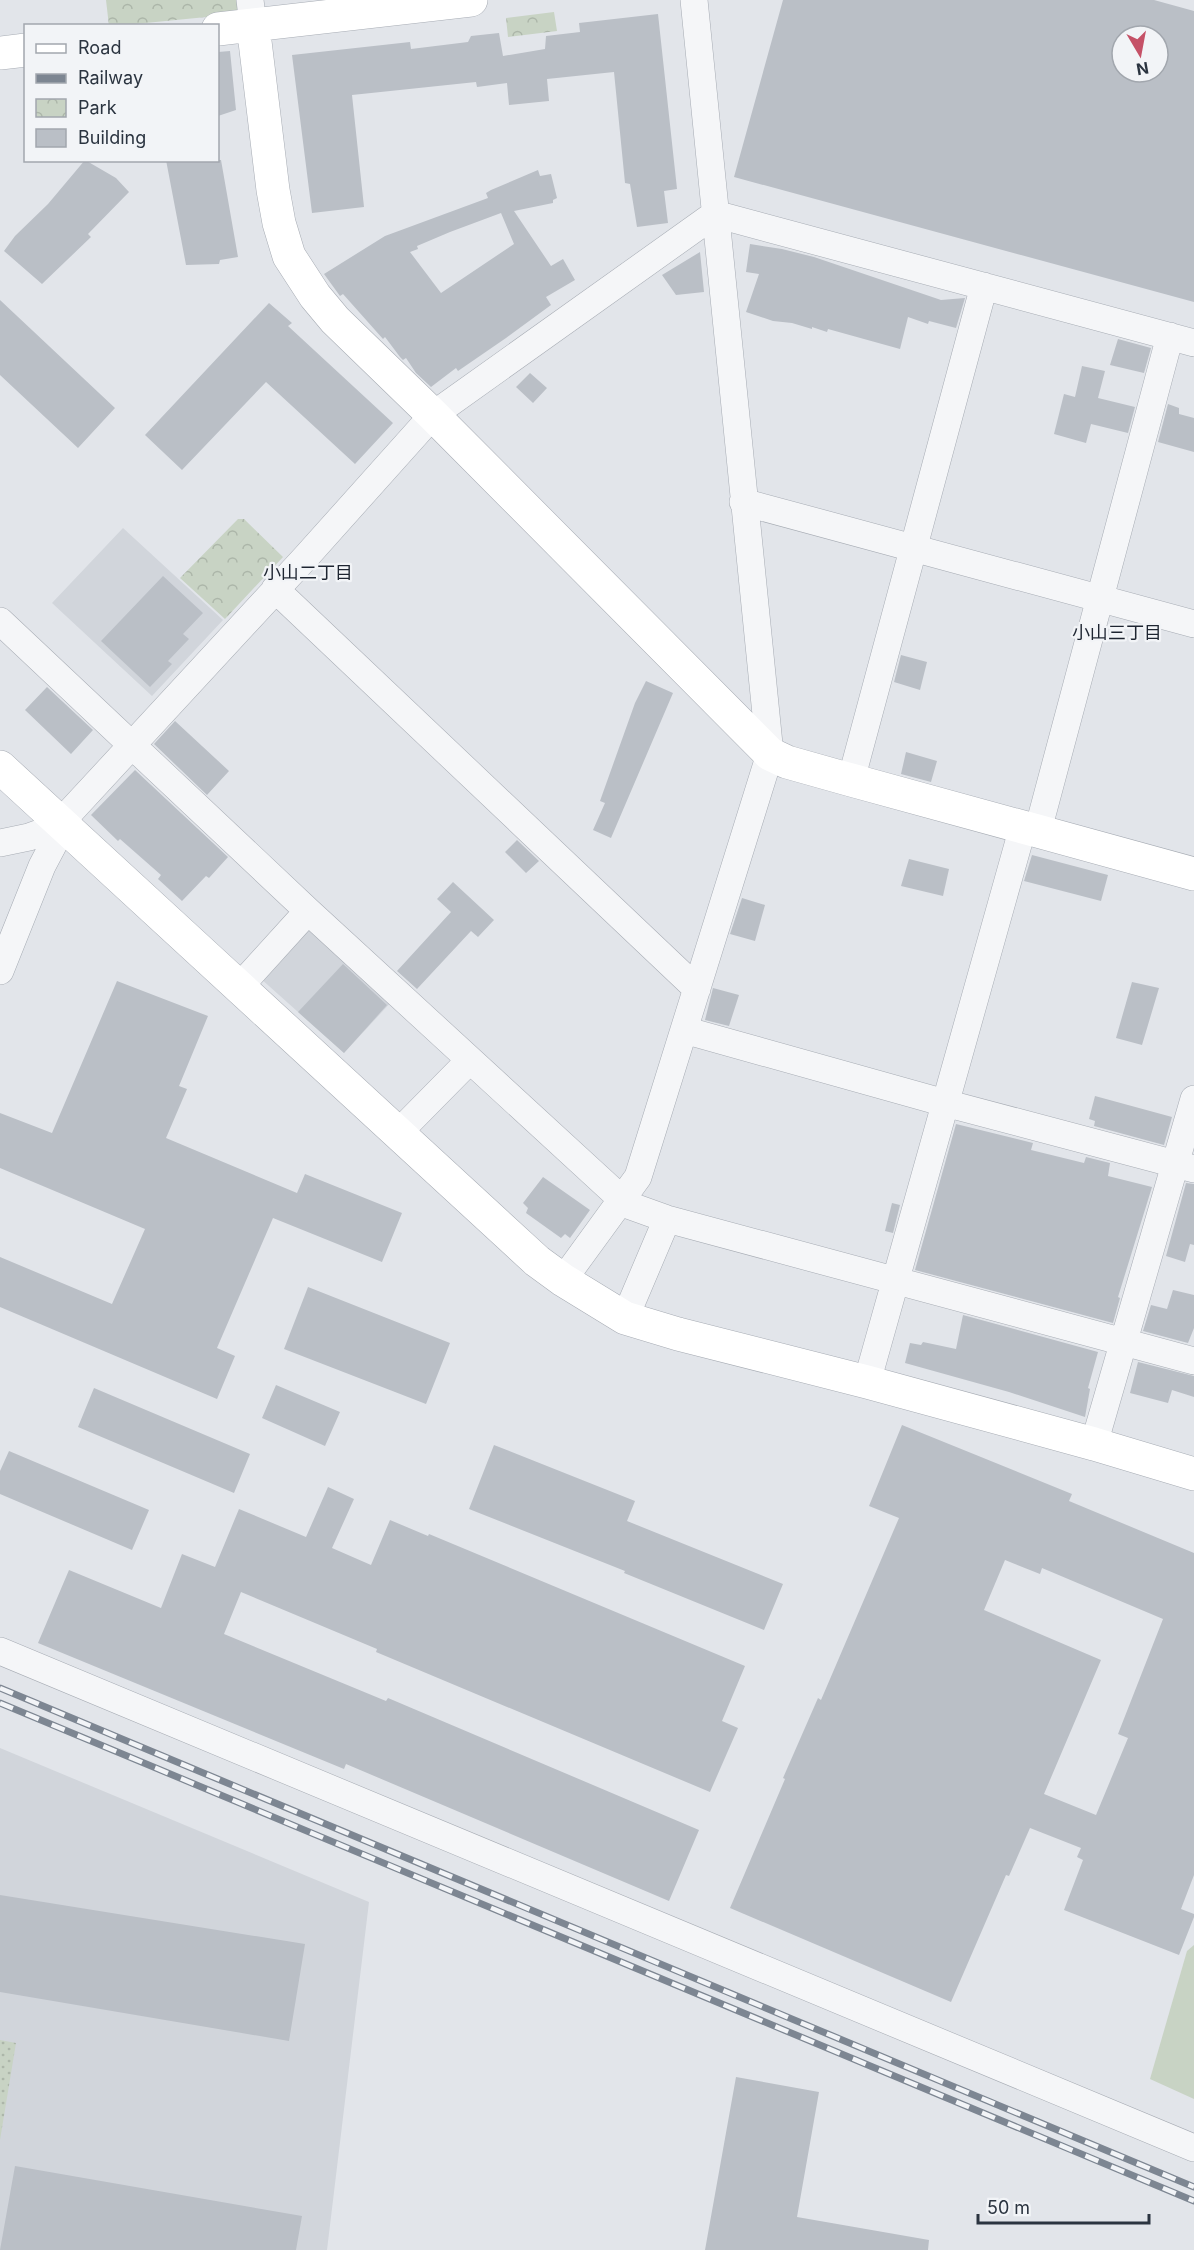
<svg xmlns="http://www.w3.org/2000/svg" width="1194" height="2250" font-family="Inter,'Noto Sans JP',sans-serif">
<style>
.built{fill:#d1d5db}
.grass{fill:url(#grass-dots)}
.park{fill:url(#park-crowns)}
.pitch{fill:#c8d3c4}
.building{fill:#babfc6;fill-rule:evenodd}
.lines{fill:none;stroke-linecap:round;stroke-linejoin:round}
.street-casing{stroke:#a7acb4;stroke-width:28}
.secondary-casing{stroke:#a7acb4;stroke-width:34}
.street{stroke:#f5f6f8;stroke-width:27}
.secondary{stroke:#fff;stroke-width:33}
.rail-casing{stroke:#7d8692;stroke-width:7}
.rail{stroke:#f2f4f7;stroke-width:4.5;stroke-dasharray:14;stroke-linecap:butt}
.labels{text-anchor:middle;stroke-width:4.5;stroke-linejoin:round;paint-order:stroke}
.neighbourhood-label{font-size:18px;fill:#1e2531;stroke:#f2f4f7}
</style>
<defs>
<pattern id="grass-dots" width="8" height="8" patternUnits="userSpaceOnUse" patternTransform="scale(1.5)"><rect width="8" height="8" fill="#c8d3c4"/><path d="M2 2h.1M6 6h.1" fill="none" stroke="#acb6a9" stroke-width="1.8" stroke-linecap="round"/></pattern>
<pattern id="park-crowns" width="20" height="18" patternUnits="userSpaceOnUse" patternTransform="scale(1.5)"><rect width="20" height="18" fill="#c8d3c4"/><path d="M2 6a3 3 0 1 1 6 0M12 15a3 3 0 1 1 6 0" fill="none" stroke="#acb6a9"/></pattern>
</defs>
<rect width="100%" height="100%" fill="#e2e5ea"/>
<!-- built -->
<path class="built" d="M 123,528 L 223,620 L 152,696 L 52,603 Z
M 314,929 L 393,1000 L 344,1053 L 260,978 L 304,930 Z
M 0,1748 L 369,1902 L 327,2250 L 0,2250 Z"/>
<!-- grass -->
<path class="grass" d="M 0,2040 L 16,2043 L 0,2140 Z"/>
<!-- park -->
<path class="park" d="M 106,0 L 241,0 L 237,14 L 125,25 L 109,26 Z
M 554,12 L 557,31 L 508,37 L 506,18 Z
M 238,519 L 244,519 L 283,557 L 225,619 L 180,578 Z"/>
<!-- pitch -->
<path class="pitch" d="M 1194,1945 L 1194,2099 L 1150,2079 L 1187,1951 Z"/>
<!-- building -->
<path class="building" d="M 783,0 L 1154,0 L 1194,11 L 1194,302 L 734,177 ZM 1122,36 L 1158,36 L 1158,72 L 1122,72 Z
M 658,14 L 677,189 L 664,191 L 668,223 L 637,227 L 630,184 L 625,183 L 614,72 L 547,79 L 549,101 L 509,105 L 507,83 L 477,87 L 476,82 L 352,95 L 364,207 L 312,213 L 292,55 L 410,42 L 411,49 L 468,42 L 471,36 L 499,33 L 503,56 L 545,49 L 546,36 L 580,32 L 579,23 Z
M 230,51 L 236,110 L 218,116 L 218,52 Z
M 85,160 L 116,178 L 129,192 L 88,234 L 91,237 L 42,284 L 4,251 L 15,236 L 48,204 Z
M 166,160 L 221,160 L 238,257 L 220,260 L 219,264 L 186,265 Z
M 538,170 L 540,176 L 551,174 L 557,198 L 553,200 L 553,203 L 514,211 L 551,266 L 563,259 L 575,280 L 546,297 L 551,305 L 506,338 L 458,371 L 456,368 L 431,387 L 416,373 L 406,358 L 403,360 L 400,357 L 385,337 L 383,339 L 343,294 L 340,296 L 324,274 L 385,236 L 488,198 L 486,193 L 491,190 ZM 501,213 L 514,244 L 441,293 L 410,252 L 418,249 L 417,246 L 450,232 Z
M 750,244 L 782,249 L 814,257 L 941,300 L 965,298 L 956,328 L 929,321 L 928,324 L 908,317 L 900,349 L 828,329 L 827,332 L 812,327 L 812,329 L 792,323 L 773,321 L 746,312 L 759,274 L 746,272 Z
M 700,252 L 704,292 L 676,295 L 662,275 Z
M 0,300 L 115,408 L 78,448 L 0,375 Z
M 269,303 L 292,323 L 288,326 L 393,423 L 355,464 L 266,382 L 182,470 L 145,435 Z
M 1118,339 L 1151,348 L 1144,373 L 1110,365 Z
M 1082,366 L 1105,371 L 1098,398 L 1135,407 L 1128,433 L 1091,424 L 1086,443 L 1054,434 L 1064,394 L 1075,397 Z
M 530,373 L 547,388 L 533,403 L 516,387 Z
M 1168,404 L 1179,408 L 1179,414 L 1194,418 L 1194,452 L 1158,442 Z
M 163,576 L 203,613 L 183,634 L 189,639 L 168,661 L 172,664 L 150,687 L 101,641 Z
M 901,655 L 927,662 L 920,690 L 894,682 Z
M 646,681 L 673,693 L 611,838 L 593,830 L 605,803 L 600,801 L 635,703 Z
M 47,687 L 93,730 L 71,754 L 25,710 Z
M 175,721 L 229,771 L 207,795 L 154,744 Z
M 906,752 L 937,761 L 931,782 L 901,774 Z
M 135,770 L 228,857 L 209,878 L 206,876 L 182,901 L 158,879 L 161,875 L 120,839 L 118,841 L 91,815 Z
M 517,840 L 539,861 L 526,873 L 505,852 Z
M 1032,855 L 1108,875 L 1101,901 L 1024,881 Z
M 909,859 L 949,869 L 943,896 L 901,886 Z
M 453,882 L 494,920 L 478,937 L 471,931 L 417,989 L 397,971 L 451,912 L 437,899 Z
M 742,898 L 765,905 L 755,941 L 730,934 Z
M 343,964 L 387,1005 L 344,1053 L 298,1012 Z
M 117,981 L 208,1016 L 179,1086 L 187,1089 L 166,1138 L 297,1193 L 305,1174 L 402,1213 L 382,1262 L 273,1218 L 217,1348 L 235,1356 L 217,1399 L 0,1307 L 0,1257 L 112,1304 L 145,1229 L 0,1168 L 0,1113 L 52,1133 Z
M 1132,982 L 1159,988 L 1142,1045 L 1116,1038 Z
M 713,988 L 739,995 L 729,1026 L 705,1020 Z
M 1095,1096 L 1172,1117 L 1164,1145 L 1094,1126 L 1095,1121 L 1089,1119 Z
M 956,1124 L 1033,1143 L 1031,1150 L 1084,1163 L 1086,1157 L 1110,1163 L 1108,1176 L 1152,1187 L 1118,1297 L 1120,1298 L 1113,1323 L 915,1270 Z
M 543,1177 L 590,1210 L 570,1238 L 565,1234 L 561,1238 L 526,1213 L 528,1208 L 523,1203 Z
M 1186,1183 L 1194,1184 L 1194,1245 L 1190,1244 L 1185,1262 L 1166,1256 Z
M 892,1203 L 900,1205 L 893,1233 L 885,1231 Z
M 308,1287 L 450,1343 L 426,1404 L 284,1349 Z
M 1173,1290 L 1194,1295 L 1194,1328 L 1188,1343 L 1143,1331 L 1151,1305 L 1167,1309 Z
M 963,1315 L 1098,1352 L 1088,1388 L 1090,1389 L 1085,1417 L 1009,1392 L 905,1363 L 910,1343 L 921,1345 L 923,1342 L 956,1349 Z
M 1138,1362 L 1194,1376 L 1194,1397 L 1172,1390 L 1168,1403 L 1130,1393 Z
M 276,1385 L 340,1412 L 325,1446 L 262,1418 Z
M 94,1388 L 250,1454 L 234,1493 L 78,1427 Z
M 902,1425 L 1072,1494 L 1069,1501 L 1194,1553 L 1194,1875 L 1181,1909 L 1194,1914 L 1194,1917 L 1179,1955 L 1064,1910 L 1083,1860 L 1077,1857 L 1081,1848 L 1030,1828 L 1009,1876 L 1006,1875 L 951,2002 L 730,1908 L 785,1779 L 783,1778 L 818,1698 L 821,1700 L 899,1518 L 869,1506 ZM 1005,1560 L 1040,1574 L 1042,1568 L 1163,1619 L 1118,1734 L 1128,1738 L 1096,1815 L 1044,1794 L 1101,1660 L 984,1610 Z
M 494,1445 L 635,1501 L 627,1521 L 783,1584 L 764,1630 L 624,1573 L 625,1571 L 469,1509 Z
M 9,1451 L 149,1510 L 132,1550 L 0,1494 L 0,1471 Z
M 328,1487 L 354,1499 L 332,1548 L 371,1565 L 390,1520 L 428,1536 L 429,1534 L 745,1666 L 722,1721 L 738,1728 L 710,1792 L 376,1652 L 377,1649 L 241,1592 L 224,1634 L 386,1701 L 388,1698 L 699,1830 L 669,1901 L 346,1764 L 344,1769 L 38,1643 L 69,1570 L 161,1608 L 182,1554 L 215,1567 L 239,1509 L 306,1537 Z
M 0,1895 L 305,1944 L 289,2041 L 0,1992 Z
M 736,2077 L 819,2092 L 797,2217 L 929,2240 L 928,2250 L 705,2250 Z
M 15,2166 L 302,2216 L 296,2250 L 0,2250 Z"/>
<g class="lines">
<!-- street casing -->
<g class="street-casing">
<path id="street" d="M 250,0 L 253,25
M 715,214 L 1194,343
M 743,502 L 1194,624
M 275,589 L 697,989
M 0,621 L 308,911 L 628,1205 L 667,1219 L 1194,1361
M 851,780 L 984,286
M 1038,830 L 1170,336
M 0,843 L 29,837 L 62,825
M 0,971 L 42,866 L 71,811 L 305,558 L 433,415 L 715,214
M 240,986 L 308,911
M 684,1030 L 945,1103 L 1194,1169
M 398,1133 L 470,1060
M 563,1280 L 638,1177 L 770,754 L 694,0
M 625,1318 L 667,1219
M 867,1382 L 1023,827
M 1094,1444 L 1194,1099
M 0,1651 L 1194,2148"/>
</g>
<!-- secondary casing -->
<g class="secondary-casing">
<path id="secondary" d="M 253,25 L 273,190 L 279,223 L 289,256 L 315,296 L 335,320 L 433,415 L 770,754 L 787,762 L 851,780 L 1194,874
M 218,29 L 471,0
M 0,53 L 26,50
M 0,767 L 537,1261 L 563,1280 L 625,1318 L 678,1334 L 867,1382 L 1094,1444 L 1194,1474"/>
</g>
<!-- street -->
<use href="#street" class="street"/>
<!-- secondary -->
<use href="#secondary" class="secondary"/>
<!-- rail casing -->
<g class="rail-casing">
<path id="rail" d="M 0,1688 L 1194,2187
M 0,1703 L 1194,2201"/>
</g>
<!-- rail -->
<use href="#rail" class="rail"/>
</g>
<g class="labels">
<!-- neighbourhood labels -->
<g class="neighbourhood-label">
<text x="308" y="579">小山二丁目</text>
<text x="1117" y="639">小山三丁目</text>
</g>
</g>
<!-- legend -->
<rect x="24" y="24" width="195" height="138" fill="#f2f4f7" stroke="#a2a7ae" stroke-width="1.5"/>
<rect x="36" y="44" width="30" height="9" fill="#ffffff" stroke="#a2a7ae" stroke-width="1.5"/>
<text x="78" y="54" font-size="18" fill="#2b3440">Road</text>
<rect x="36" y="74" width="30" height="9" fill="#7d8692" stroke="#a2a7ae" stroke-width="1.5"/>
<text x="78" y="84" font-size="18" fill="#2b3440">Railway</text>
<rect x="36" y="99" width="30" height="18" fill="url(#park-crowns)" stroke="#a2a7ae" stroke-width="1.5"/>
<text x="78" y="114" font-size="18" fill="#2b3440">Park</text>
<rect x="36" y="129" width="30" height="18" fill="#babfc6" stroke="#a2a7ae" stroke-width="1.5"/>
<text x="78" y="144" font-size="18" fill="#2b3440">Building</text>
<!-- north arrow -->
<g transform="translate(1140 54) rotate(170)"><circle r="28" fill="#f2f4f7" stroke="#a2a7ae" stroke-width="1.5"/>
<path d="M0-4.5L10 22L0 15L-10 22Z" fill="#c55167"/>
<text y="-9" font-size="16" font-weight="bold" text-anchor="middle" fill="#2b3440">N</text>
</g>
<!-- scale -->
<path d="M978 2214v9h171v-9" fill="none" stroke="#2b3440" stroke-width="3"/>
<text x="987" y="2214" font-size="18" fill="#2b3440" stroke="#f2f4f7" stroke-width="4.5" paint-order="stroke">50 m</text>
</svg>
